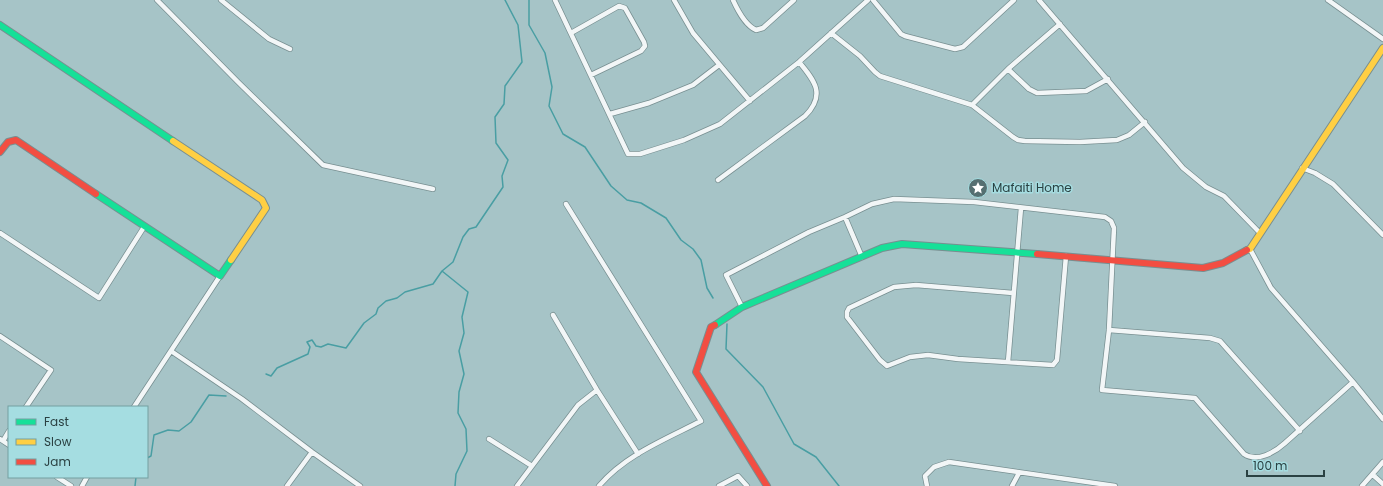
<svg xmlns="http://www.w3.org/2000/svg" width="1383" height="486" font-family="Poppins,sans-serif">
<style>
.lines{fill:none;stroke-linecap:round;stroke-linejoin:round}
.stream{stroke:#499ea3;stroke-width:1.5}
.street-casing{stroke:#788f91;stroke-width:6}
.fast-casing{stroke:#788f91;stroke-width:8}
.slow-casing{stroke:#788f91;stroke-width:8}
.jam-casing{stroke:#788f91;stroke-width:8}
.street{stroke:#f2f6f7;stroke-width:4.5}
.fast{stroke:#16e098;stroke-width:6}
.slow{stroke:#ffcf43;stroke-width:6}
.jam{stroke:#f24e42;stroke-width:6}
.labels{text-anchor:middle;stroke-width:3;stroke-linejoin:round;paint-order:stroke}
.poi-label{font-size:12px;fill:#2a4142;stroke:#a5dde1;text-anchor:start}
</style>
<rect width="100%" height="100%" fill="#a6c4c7"/>
<g class="lines">
<!-- stream -->
<path class="stream" d="M 529,0 L 529,25 L 545,53 L 552,87 L 549,106 L 563,134 L 585,147 L 611,186 L 627,200 L 641,203 L 666,218 L 681,240 L 693,249 L 701,260 L 707,288 L 713,298
M 442,271 L 468,292 L 462,317 L 464,333 L 459,351 L 464,374 L 459,392 L 458,413 L 466,429 L 467,451 L 456,474 L 455,486
M 727,324 L 726,349 L 763,387 L 794,444 L 816,457 L 839,486
M 266,374 L 271,376 L 277,368 L 308,354 L 310,347 L 307,342 L 312,340 L 316,346 L 321,347 L 328,344 L 346,348 L 364,323 L 376,314 L 378,308 L 386,301 L 397,298 L 405,292 L 433,284 L 442,271 L 453,262 L 463,237 L 469,229 L 476,227 L 503,187 L 502,176 L 508,160 L 496,143 L 495,117 L 504,104 L 505,86 L 522,62 L 518,25 L 505,0
M 147,458 L 151,456 L 154,435 L 168,430 L 179,431 L 191,422 L 209,395 L 226,396
M 135,486 L 136,477"/>
<!-- street casing -->
<g class="street-casing">
<path id="street" d="M 157,0 L 238,82 L 323,165 L 433,189
M 221,0 L 269,39 L 290,49
M 555,0 L 628,154 L 640,154 L 684,140 L 720,124 L 799,62 L 868,0
M 674,0 L 693,33 L 750,101
M 733,0 C 738,11 745,25 756,30 L 763,28 L 794,0
M 873,0 L 901,34 L 905,36 L 955,49 L 963,47 L 1014,0
M 1039,0 L 1183,168 L 1206,187 L 1224,196 L 1260,233
M 1328,0 L 1383,39
M 571,33 L 619,6 L 625,8 L 644,42 L 645,46 L 641,51 L 591,75
M 831,33 L 860,56 L 875,72 L 880,76 L 972,105 L 1008,69 L 1060,24
M 1008,69 L 1029,89 L 1037,93 L 1086,91 L 1108,79
M 972,105 L 1013,137 L 1018,140 L 1025,141 L 1080,142 L 1117,140 L 1129,135 L 1145,122
M 610,114 L 649,103 L 693,85 L 719,65
M 1302,168 L 1315,173 L 1333,184 L 1383,235
M 718,180 L 805,116 C 826,95 815,81 799,62
M 566,204 L 701,421 C 666,439 625,455 599,486
M 845,217 L 862,257
M 0,233 L 99,298 L 144,227
M 1250,249 L 1271,288 L 1353,382 L 1383,419
M 1013,293 L 916,285 L 894,287 L 849,308 L 847,312 L 847,317 L 880,360 L 887,366 L 910,357 L 928,355 L 958,359 L 1053,365 L 1057,360 L 1066,256
M 742,307 L 726,275 L 809,232 L 845,217 L 872,204 L 894,199 L 974,202 L 1105,217 L 1111,221 L 1114,228 L 1109,330 L 1102,390 L 1195,398 L 1244,454 C 1257,463 1275,452 1285,443 L 1353,382
M 553,315 L 597,390 L 638,454
M 1109,330 L 1210,338 L 1220,341 L 1300,431
M 0,336 L 51,370 L 26,407
M 171,351 L 242,399 L 312,452 L 360,486
M 1008,362 L 1021,208
M 134,407 L 220,276
M 0,439 L 9,445
M 489,439 L 532,466
M 3,441 L 9,431
M 1373,475 L 1383,484
M 57,477 L 71,486
M 82,486 L 87,477
M 287,486 L 312,452
M 517,486 L 578,405 L 597,390
M 719,486 L 738,476 L 747,486
M 927,486 L 925,476 L 934,467 L 949,462 L 1115,486
M 1012,486 L 1019,473
M 1362,486 L 1383,462"/>
</g>
<!-- fast casing -->
<g class="fast-casing">
<path id="fast" d="M 0,25 L 173,141
M 96,194 L 220,276 L 231,260
M 715,325 L 742,307 L 882,248 L 902,244 L 1037,254"/>
</g>
<!-- slow casing -->
<g class="slow-casing">
<path id="slow" d="M 173,141 L 262,200 L 266,208 L 231,260
M 1247,250 L 1250,249 L 1383,48"/>
</g>
<!-- jam casing -->
<g class="jam-casing">
<path id="jam" d="M 0,152 L 8,142 L 16,140 L 96,194
M 1037,254 L 1203,268 L 1223,263 L 1247,250
M 715,325 L 711,327 L 696,372 L 767,486"/>
</g>
<!-- street -->
<use href="#street" class="street"/>
<!-- fast -->
<use href="#fast" class="fast"/>
<!-- slow -->
<use href="#slow" class="slow"/>
<!-- jam -->
<use href="#jam" class="jam"/>
</g>
<!-- icons -->
<defs>
<g id="sight-disc" transform="scale(1)"><circle r="9.5" fill="#556f71" stroke="#a5dde1"/><path d="M0-6L1.8-2.2L6-1.7L2.9 1.2L3.7 5.4L0 3.3L-3.7 5.4L-2.9 1.2L-6-1.7L-1.8-2.2Z" fill="#fff"/></g>
</defs>
<g fill-rule="evenodd">
<use href="#sight-disc" x="978" y="188"/>
</g>
<g class="labels">
<!-- poi labels -->
<g class="poi-label">
<text x="992" y="192">Mafaiti Home</text>
</g>
</g>
<!-- legend -->
<rect x="8" y="406" width="140" height="72" fill="#a5dde1" stroke="#749fa1"/>
<rect x="16" y="419" width="20" height="6" fill="#16e098" stroke="#749fa1"/>
<text x="44" y="426" font-size="12" fill="#2a4142">Fast</text>
<rect x="16" y="439" width="20" height="6" fill="#ffcf43" stroke="#749fa1"/>
<text x="44" y="446" font-size="12" fill="#2a4142">Slow</text>
<rect x="16" y="459" width="20" height="6" fill="#f24e42" stroke="#749fa1"/>
<text x="44" y="466" font-size="12" fill="#2a4142">Jam</text>
<!-- scale -->
<path d="M1247 470v6h77v-6" fill="none" stroke="#2a4142" stroke-width="2"/>
<text x="1253" y="470" font-size="12" fill="#2a4142" stroke="#a5dde1" stroke-width="3" paint-order="stroke">100 m</text>
</svg>
